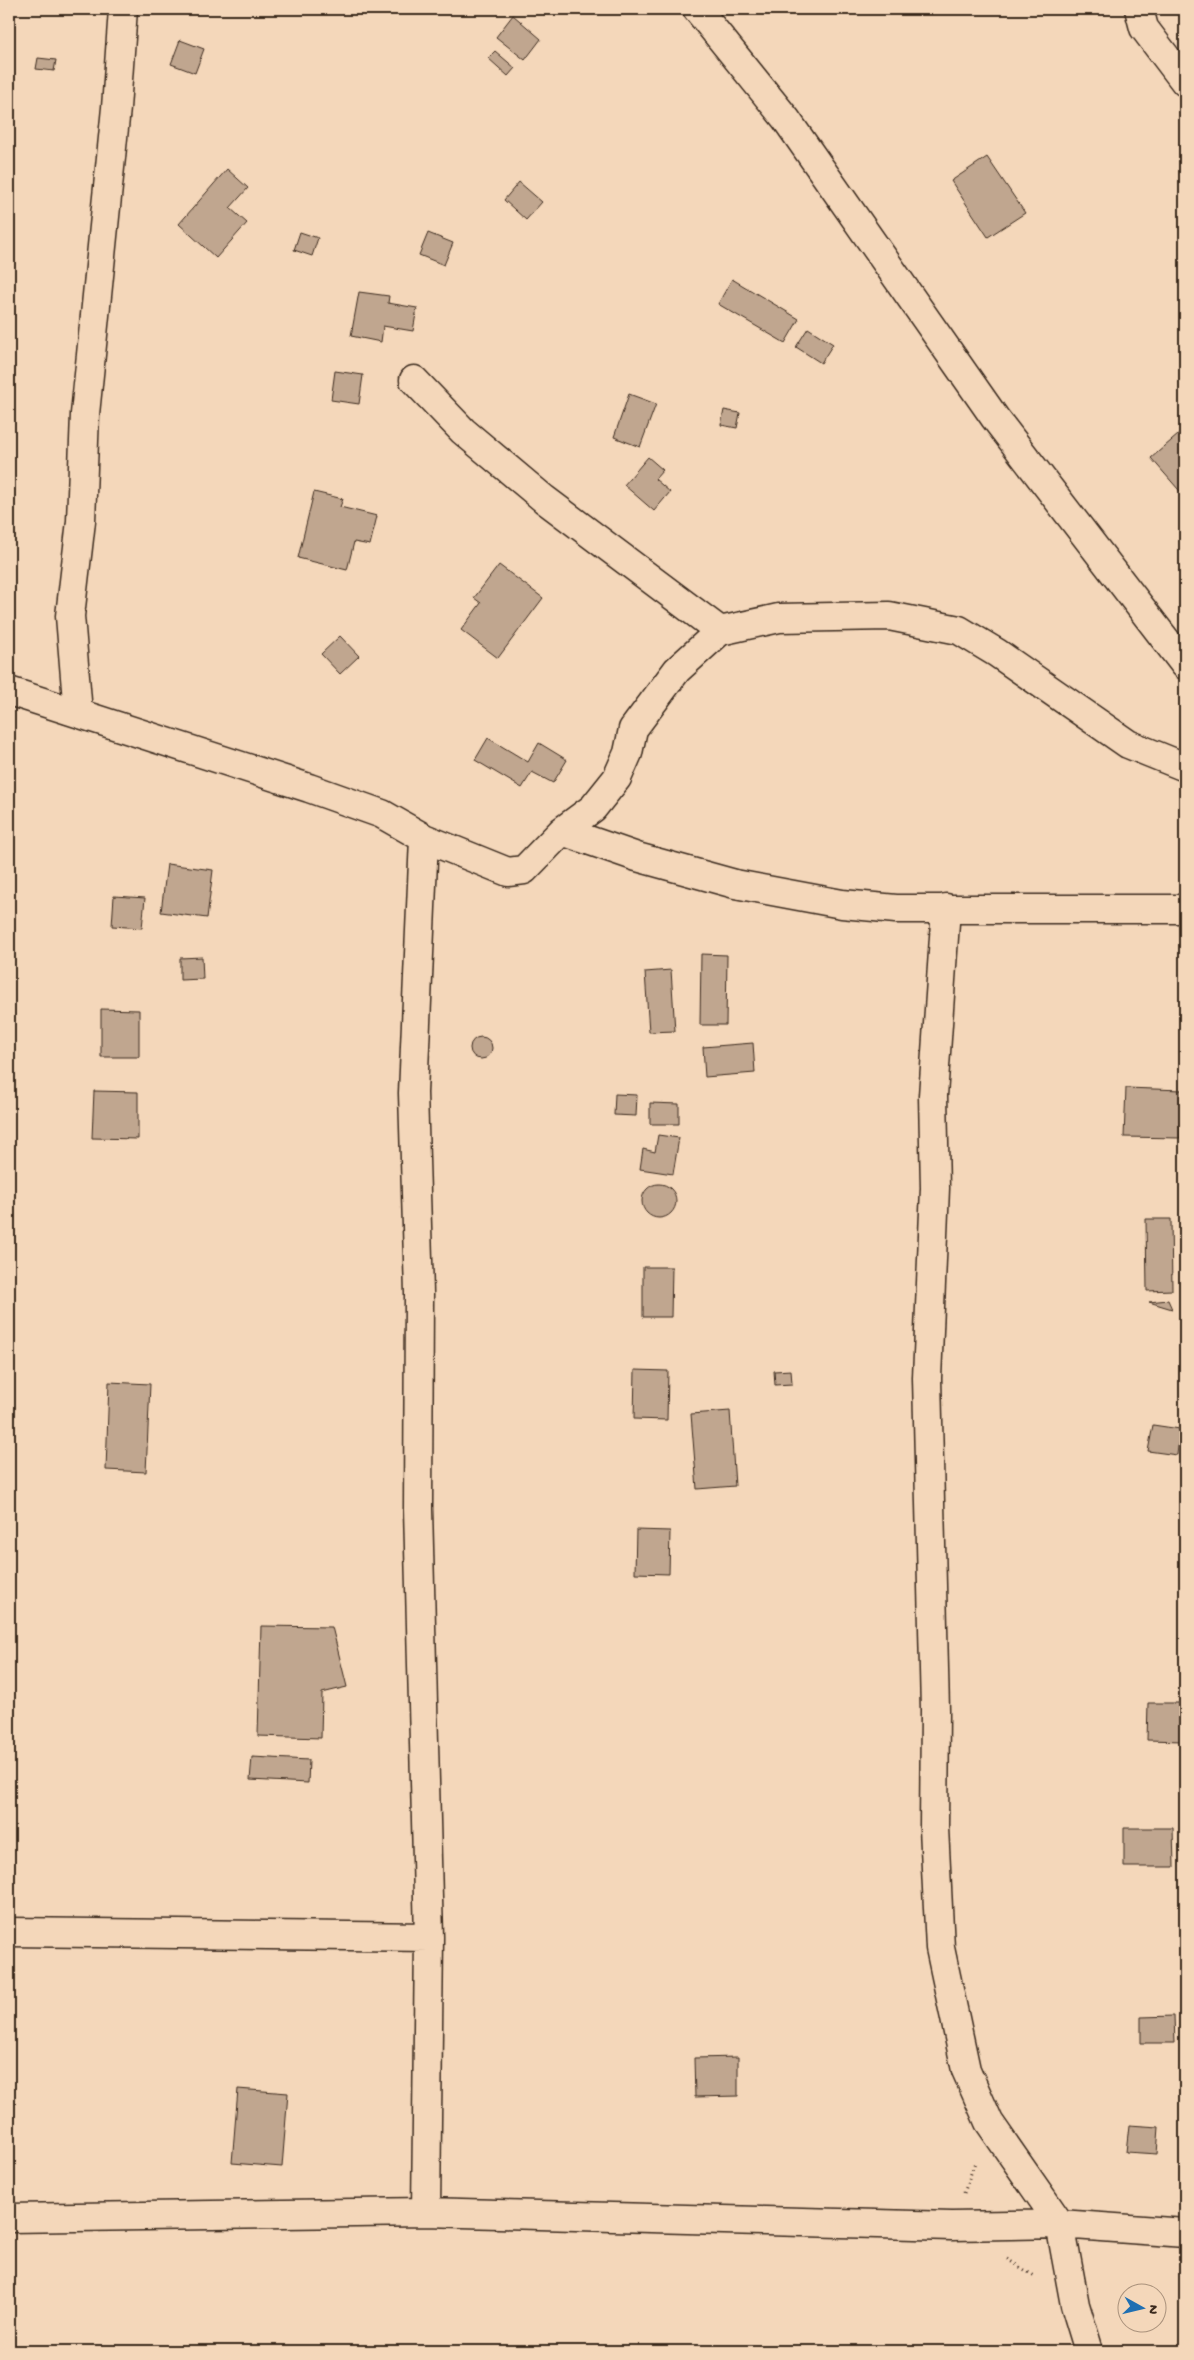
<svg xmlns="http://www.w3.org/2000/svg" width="1194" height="2360" font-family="'Gochi Hand',sans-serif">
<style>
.building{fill:#c0a68f;stroke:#3b2a1e}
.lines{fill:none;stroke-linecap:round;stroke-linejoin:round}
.minor-casing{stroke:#3b2a1e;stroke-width:31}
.path{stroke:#3b2a1e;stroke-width:3;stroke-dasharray:1 4;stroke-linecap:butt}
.minor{stroke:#f4d7ba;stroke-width:28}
</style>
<rect width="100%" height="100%" fill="#f4d7ba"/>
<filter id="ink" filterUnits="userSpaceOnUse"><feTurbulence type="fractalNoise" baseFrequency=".02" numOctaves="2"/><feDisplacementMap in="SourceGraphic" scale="10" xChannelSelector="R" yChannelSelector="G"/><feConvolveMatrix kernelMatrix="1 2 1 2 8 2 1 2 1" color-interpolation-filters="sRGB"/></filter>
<g filter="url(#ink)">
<!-- building -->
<path class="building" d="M 513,15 L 541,39 L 525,60 L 496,37 Z
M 180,40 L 204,49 L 195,73 L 171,64 Z
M 495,51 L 515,68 L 508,76 L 488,58 Z
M 38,58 L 56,60 L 54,71 L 36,69 Z
M 987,157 L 1025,213 L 988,237 L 951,181 Z
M 227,169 L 248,188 L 230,208 L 247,223 L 216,258 L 179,224 Z
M 519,182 L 542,202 L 526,220 L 504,200 Z
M 300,232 L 318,238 L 312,256 L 294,250 Z
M 428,233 L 453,243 L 444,265 L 419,255 Z
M 732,279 L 799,319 L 785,343 L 718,304 Z
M 359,292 L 389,296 L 388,303 L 417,308 L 413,331 L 383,326 L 381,342 L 351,336 Z
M 808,328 L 833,344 L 821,363 L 796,347 Z
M 335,371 L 363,375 L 359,404 L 331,400 Z
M 629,394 L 656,404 L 640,447 L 614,437 Z
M 724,410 L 740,413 L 737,428 L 721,425 Z
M 1185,429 L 1185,497 L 1151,458 Z
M 648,457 L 663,470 L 655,479 L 670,492 L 654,511 L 624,485 Z
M 314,492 L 343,499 L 340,507 L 377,516 L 370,545 L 354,542 L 347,570 L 298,558 Z
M 499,565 L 543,598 L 498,658 L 461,630 L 481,603 L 474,598 Z
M 340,636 L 359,656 L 340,674 L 321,654 Z
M 488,738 L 528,762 L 539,743 L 567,760 L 553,783 L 532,772 L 522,788 L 475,760 Z
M 167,864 L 213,870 L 207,918 L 161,912 Z
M 114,896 L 145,898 L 142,928 L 112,926 Z
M 701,954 L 727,955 L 726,1025 L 700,1025 Z
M 202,957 L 203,979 L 180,980 L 180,958 Z
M 671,970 L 675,1031 L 649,1032 L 645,972 Z
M 101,1009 L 139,1010 L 139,1057 L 101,1057 Z
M470 1048a11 11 0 1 1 22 0a11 11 0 1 1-22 0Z
M 753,1043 L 755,1073 L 705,1077 L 703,1047 Z
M 1126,1088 L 1182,1090 L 1180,1138 L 1124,1137 Z
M 94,1091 L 138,1092 L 138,1139 L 92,1138 Z
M 615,1094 L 637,1095 L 636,1116 L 614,1115 Z
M 650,1103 L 679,1104 L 679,1124 L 650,1124 Z
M 658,1135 L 679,1138 L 673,1174 L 640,1169 L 643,1149 L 655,1152 Z
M642 1201a17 17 0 1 1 34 0a17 17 0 1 1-34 0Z
M 1146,1219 L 1171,1219 L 1172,1290 L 1147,1291 Z
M 643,1267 L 672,1267 L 671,1317 L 643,1317 Z
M 1168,1300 L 1172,1309 L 1149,1302 Z
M 635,1370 L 668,1371 L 667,1420 L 634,1419 Z
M 791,1370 L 792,1384 L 775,1385 L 774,1371 Z
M 109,1382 L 150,1384 L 146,1472 L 106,1470 Z
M 730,1411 L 735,1486 L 697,1489 L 691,1414 Z
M 1153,1425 L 1180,1429 L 1177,1455 L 1148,1451 Z
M 636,1530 L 670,1531 L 669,1574 L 635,1573 Z
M 261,1626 L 332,1627 L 347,1687 L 322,1693 L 321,1738 L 258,1736 Z
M 1148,1703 L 1183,1703 L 1182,1741 L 1147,1740 Z
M 252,1757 L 309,1760 L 308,1783 L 250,1780 Z
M 1124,1828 L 1173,1828 L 1174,1867 L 1124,1867 Z
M 1174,2016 L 1175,2043 L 1141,2043 L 1141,2017 Z
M 738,2057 L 738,2096 L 695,2097 L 694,2058 Z
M 238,2089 L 288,2093 L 282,2167 L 232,2163 Z
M 1129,2125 L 1159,2127 L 1157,2154 L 1126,2152 Z"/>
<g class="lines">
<!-- minor casing -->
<g class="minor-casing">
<path id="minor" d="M 697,9 L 786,119 L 995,418 L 1185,665
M 1139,9 L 1144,28 L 1185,82
M 414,380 L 463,431 L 544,499 L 720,631
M 9,691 L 309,788 L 382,814 L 424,838 L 508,872 L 524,870 L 562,831 L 593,808 L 617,778 L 628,753 L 633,729 L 677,670 L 720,631 L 779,618 L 889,616 L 959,630 L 997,653 L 1128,744 L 1185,767
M 78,713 L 70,616 L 81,521 L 85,414 L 116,108 L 123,9
M 562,831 L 637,857 L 735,884 L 842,904 L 896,909 L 1185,909
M 424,838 L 413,1093 L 419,1293 L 418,1509 L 429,1937 L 426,2212
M 946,908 L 933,1096 L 935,1188 L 927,1378 L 935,1710 L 934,1828 L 940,1948 L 966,2070 L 989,2122 L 1060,2224 L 1075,2305 L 1089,2351
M 9,1932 L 429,1937
M 9,2218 L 426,2212 L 952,2226 L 1060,2224 L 1185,2233"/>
</g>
<!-- path -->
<path class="path" d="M 964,2193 L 975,2162
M 1007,2259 L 1036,2277"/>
<!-- minor -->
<use href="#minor" class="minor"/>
</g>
</g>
<!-- margin -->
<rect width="1194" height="2360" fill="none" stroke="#f4d7ba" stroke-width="30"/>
<rect x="15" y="15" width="1164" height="2330" fill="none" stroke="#3b2a1e" stroke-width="2" filter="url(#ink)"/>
<!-- north arrow -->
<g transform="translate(1142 2308) rotate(98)"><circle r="24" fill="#f4d7ba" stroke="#aa927c"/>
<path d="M0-4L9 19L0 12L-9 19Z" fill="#1f6fb2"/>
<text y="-8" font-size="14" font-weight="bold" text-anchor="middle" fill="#3b2a1e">N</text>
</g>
</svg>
